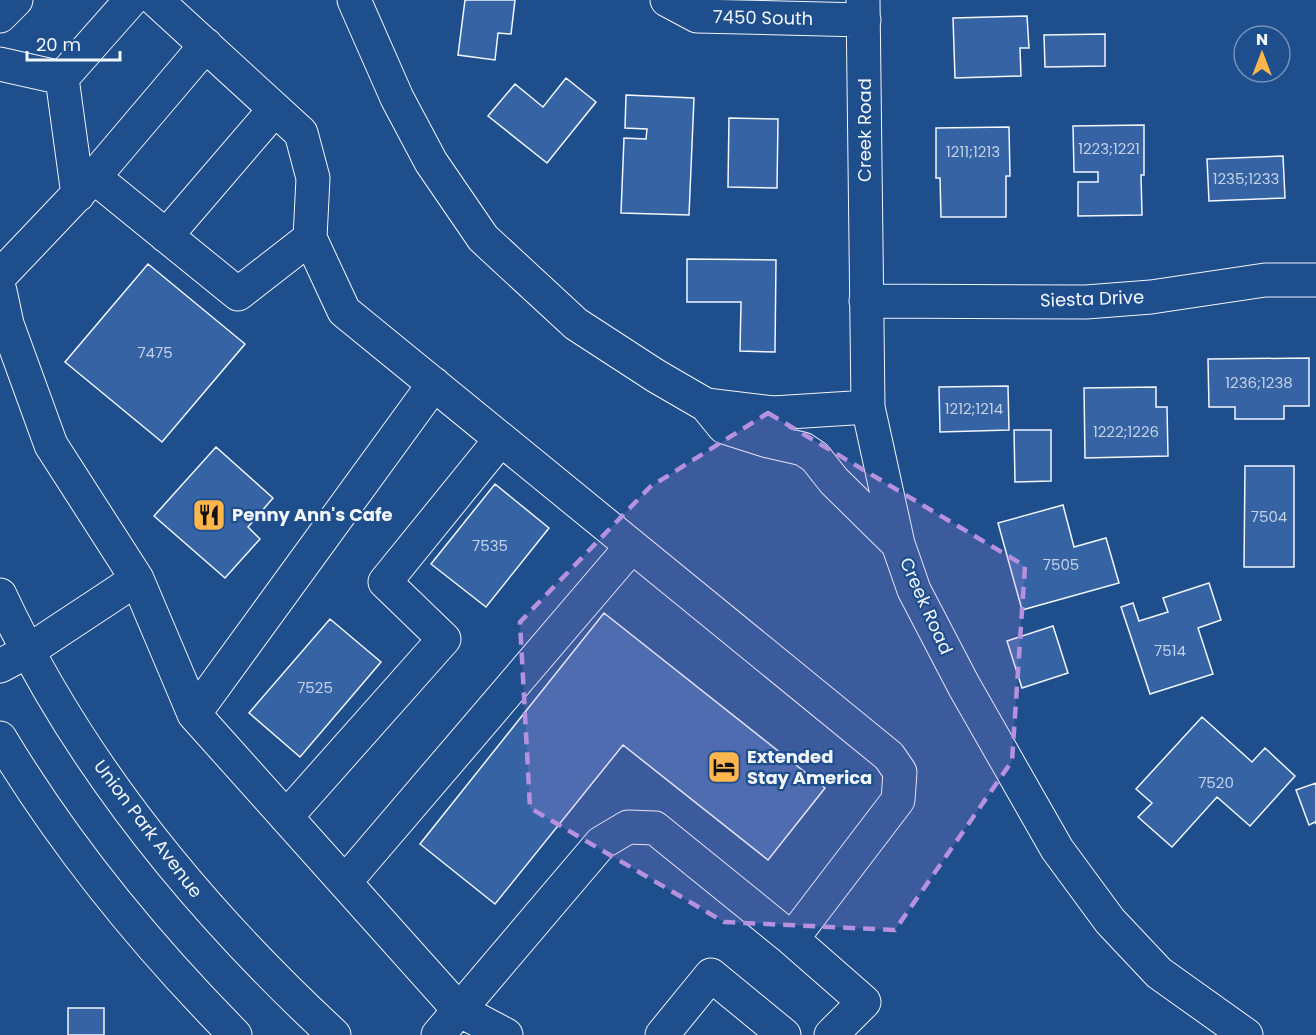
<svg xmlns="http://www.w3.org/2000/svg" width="1316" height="1035" font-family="Poppins,sans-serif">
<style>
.building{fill:#3563a3;stroke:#f2f6ff;stroke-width:1.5}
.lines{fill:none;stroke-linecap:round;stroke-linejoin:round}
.minor-casing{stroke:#f2f6ff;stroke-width:35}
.major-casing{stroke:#f2f6ff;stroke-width:35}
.minor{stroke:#1f4e8c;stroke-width:33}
.major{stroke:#1f4e8c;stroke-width:33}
.marked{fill:#b691df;fill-opacity:0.2;stroke:#b691df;stroke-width:4.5;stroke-dasharray:12 8;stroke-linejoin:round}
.labels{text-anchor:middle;stroke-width:4.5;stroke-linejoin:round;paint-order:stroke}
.number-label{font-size:15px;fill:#c3d1e8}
.street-label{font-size:18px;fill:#f2f6ff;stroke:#1f4e8c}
.poi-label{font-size:18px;font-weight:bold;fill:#f2f6ff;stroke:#1f4e8c;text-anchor:start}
</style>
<rect width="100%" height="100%" fill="#1f4e8c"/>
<!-- building -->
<path class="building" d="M 465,0 L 515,0 L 511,34 L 498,33 L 495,60 L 458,55 Z
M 1027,16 L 1029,48 L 1020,48 L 1021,76 L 955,78 L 953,18 Z
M 1105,34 L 1105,66 L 1045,67 L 1044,35 Z
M 566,78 L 596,102 L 547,163 L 488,116 L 515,84 L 543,107 Z
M 626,95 L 694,98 L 689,215 L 621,213 L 624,138 L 646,139 L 647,129 L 625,128 Z
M 729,118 L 778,119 L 777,188 L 728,187 Z
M 1144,125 L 1144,175 L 1141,175 L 1142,215 L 1078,216 L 1078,182 L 1098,182 L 1098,172 L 1074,172 L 1073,126 Z
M 1009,127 L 1010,176 L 1006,176 L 1006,217 L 941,217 L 940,178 L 936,178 L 936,128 Z
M 1283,156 L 1285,198 L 1209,201 L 1207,159 Z
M 687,259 L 776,260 L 775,352 L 740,351 L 741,302 L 687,302 Z
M 148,264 L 245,344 L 162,442 L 65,362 Z
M 1309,358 L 1309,406 L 1284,406 L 1284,419 L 1235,419 L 1235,407 L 1209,407 L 1208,359 Z
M 1008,386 L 1009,430 L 940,432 L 939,387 Z
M 1156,387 L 1156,407 L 1167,407 L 1168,456 L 1085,458 L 1084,388 Z
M 1014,430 L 1051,430 L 1051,481 L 1015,482 Z
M 216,447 L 273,498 L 248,527 L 260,539 L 225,578 L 154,516 Z
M 1245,466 L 1294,466 L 1294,567 L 1244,567 Z
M 495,484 L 549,528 L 486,607 L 431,564 Z
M 1063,505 L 1074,547 L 1106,538 L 1119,583 L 1022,610 L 998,523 Z
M 1209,583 L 1221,620 L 1198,628 L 1213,674 L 1150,694 L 1121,607 L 1133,603 L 1139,621 L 1168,612 L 1163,598 Z
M 604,613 L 825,788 L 768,860 L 623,745 L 495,904 L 420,844 Z
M 330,619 L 381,662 L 300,757 L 249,713 Z
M 1053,626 L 1068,673 L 1022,688 L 1007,641 Z
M 1202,717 L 1252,762 L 1265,748 L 1295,776 L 1250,826 L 1217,797 L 1172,847 L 1138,817 L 1152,803 L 1136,789 Z
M 1316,783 L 1316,824 L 1315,822 L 1309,825 L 1296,790 Z
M 68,1008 L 104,1008 L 104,1035 L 68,1035 Z"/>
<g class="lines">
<!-- minor casing -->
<g class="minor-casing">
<path id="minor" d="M 156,0 L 301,133 L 313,178 L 310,238 L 344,311 L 889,756 L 900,772 L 898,800 L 792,939 L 655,828 L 628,827 L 601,843 L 438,1035
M 354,0 L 397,98 L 431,162 L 483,238 L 576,324 L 656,376 L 706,405 L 724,427 L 768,441 L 803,449 L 815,457 L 834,481 L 898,544
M 667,0 L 697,16 L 864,20
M 863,0 L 868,407 L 898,544 L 914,590 L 964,686 L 1057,849 L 1110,921 L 1159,973 L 1246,1035
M 0,16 L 16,0
M 0,64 L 62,78
M 94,177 L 238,294 L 310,238
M 78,195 L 62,78 L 131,0
M 166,236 L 275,109
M 0,276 L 94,177 L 206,45
M 0,291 L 7,324 L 51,445 L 137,579 L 194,714 L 459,1010 L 506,1035
M 866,301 L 1086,302 L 1151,297 L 1265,280 L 1316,280
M 706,405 L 773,413 L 868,407
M 0,666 L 28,651 L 137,579
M 194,714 L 434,384
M 286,817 L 444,639 L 385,582 L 501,439
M 345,882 L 632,546
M 792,939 L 864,1002 L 831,1035
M 662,1035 L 711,975 L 784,1035"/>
</g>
<!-- major casing -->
<g class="major-casing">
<path id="major" d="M 0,595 C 78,763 199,910 334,1035
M 0,738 C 65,846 146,945 235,1035"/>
</g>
<!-- minor -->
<use href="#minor" class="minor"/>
<!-- major -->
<use href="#major" class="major"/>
</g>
<!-- marked area -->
<path class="marked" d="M 768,413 L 1025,566 L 1012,761 L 895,930 L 724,922 L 530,808 L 520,622 L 650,487 Z"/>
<!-- icons -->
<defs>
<g id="restaurant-square" transform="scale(1.725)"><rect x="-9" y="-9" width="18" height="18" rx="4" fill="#ffb74d" stroke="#1f4e8c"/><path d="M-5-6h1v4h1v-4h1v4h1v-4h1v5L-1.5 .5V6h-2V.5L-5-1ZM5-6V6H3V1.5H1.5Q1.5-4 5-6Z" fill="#111"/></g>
<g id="hotel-square" transform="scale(1.725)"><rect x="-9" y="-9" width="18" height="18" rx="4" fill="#ffb74d" stroke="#1f4e8c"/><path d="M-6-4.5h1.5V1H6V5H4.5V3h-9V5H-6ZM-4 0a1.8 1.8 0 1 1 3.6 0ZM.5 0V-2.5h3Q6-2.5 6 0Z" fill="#111"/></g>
</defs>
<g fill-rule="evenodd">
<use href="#restaurant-square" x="209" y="515"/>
<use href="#hotel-square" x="724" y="767"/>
</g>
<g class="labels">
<!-- number labels -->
<g class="number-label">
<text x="1109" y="154">1223;1221</text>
<text x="973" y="157">1211;1213</text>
<text x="1246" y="184">1235;1233</text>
<text x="155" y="358">7475</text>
<text x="1259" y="388">1236;1238</text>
<text x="974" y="414">1212;1214</text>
<text x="1126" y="437">1222;1226</text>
<text x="1269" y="522">7504</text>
<text x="490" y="551">7535</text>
<text x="1061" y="570">7505</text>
<text x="1170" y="656">7514</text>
<text x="315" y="693">7525</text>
<text x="1216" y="788">7520</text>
</g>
<!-- street labels -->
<g class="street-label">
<text transform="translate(763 18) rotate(1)" y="6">7450 South</text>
<text transform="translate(865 130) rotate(-90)" y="6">Creek Road</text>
<text transform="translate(1092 299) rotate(-2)" y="6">Siesta Drive</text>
<text transform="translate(926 606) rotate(66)" y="6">Creek Road</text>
<text transform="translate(148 829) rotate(53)" y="6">Union Park Avenue</text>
</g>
<!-- poi labels -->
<g class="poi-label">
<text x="232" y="521">Penny Ann's Cafe</text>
<text x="747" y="763">Extended<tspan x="747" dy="21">Stay America</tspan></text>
</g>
</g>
<!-- north arrow -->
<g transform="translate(1262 54)"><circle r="28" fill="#1f4e8c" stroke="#7391ba" stroke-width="1.5"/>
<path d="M0-4.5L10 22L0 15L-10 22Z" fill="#ffb74d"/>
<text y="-9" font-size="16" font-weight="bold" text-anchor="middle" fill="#f2f6ff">N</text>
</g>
<!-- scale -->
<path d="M27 51v9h93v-9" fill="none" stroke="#f2f6ff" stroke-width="3"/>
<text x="36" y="51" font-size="18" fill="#f2f6ff" stroke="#1f4e8c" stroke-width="4.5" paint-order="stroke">20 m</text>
</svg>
